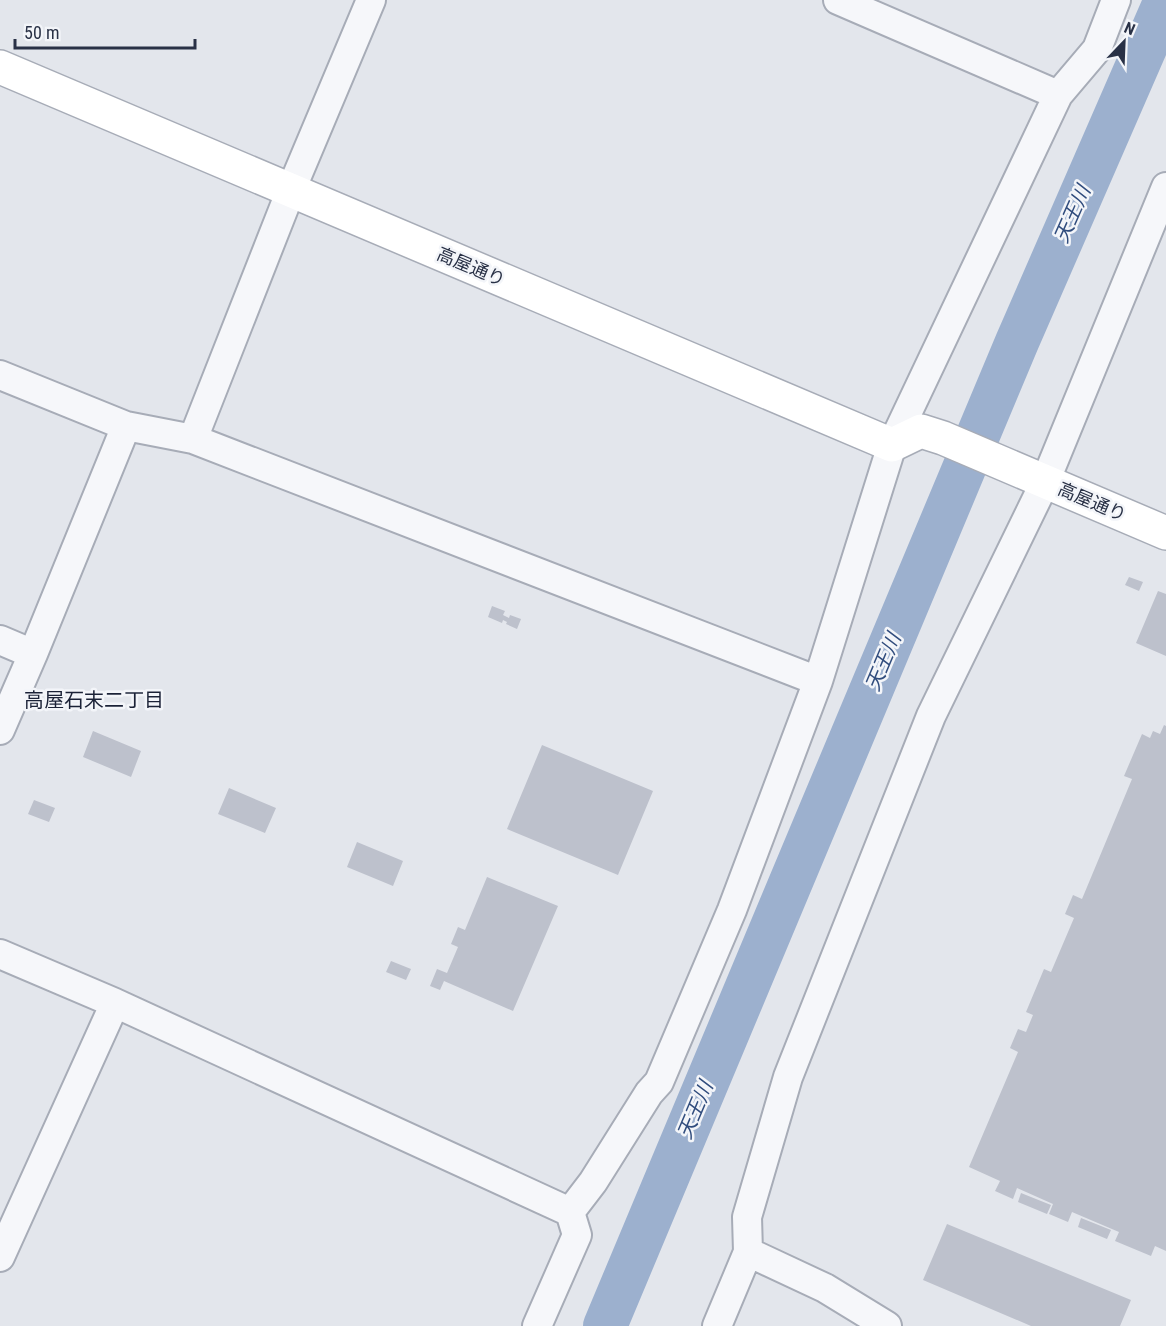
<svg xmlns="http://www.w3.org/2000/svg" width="1166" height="1326" font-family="'Roboto Condensed','Noto Sans JP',sans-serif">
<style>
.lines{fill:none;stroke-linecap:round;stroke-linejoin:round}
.river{stroke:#9cb0ce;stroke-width:44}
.building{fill:#bdc1cc}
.street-casing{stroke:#a7acb7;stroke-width:32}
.secondary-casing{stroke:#a7acb7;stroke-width:36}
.street{stroke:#f6f7fa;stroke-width:28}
.secondary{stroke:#fff;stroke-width:33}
.labels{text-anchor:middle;stroke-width:5;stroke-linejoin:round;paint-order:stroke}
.street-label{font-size:18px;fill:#293146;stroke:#f3f5f9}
.water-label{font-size:20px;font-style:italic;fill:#304c7d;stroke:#f3f5f9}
.neighbourhood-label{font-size:20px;fill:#1b2237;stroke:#f3f5f9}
</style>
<rect width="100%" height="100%" fill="#e3e6ec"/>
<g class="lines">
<!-- river -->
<path class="river" d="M 605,1326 L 1017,342 L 1166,0"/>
</g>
<!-- building -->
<path class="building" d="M 1129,577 L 1143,582 L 1139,591 L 1125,585 Z
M 1158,591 L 1166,594 L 1166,656 L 1136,643 Z
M 492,606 L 505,611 L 503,615 L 509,618 L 510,615 L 521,619 L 517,629 L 506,624 L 507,622 L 503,620 L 502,623 L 488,617 Z
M 1164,725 L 1166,726 L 1166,1251 L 1155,1246 L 1151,1256 L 1115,1241 L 1119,1232 L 1072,1212 L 1068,1222 L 1049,1214 L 1053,1204 L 1017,1188 L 1013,1199 L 995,1191 L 1000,1181 L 969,1167 L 1018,1052 L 1010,1048 L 1018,1029 L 1026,1032 L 1033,1015 L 1026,1012 L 1044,969 L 1051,972 L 1074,918 L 1065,914 L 1073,895 L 1082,899 L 1132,779 L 1124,776 L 1142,734 L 1150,738 L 1153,731 L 1160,734 Z
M 93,731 L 141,751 L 131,777 L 83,757 Z
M 542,745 L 653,791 L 618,875 L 507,829 Z
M 229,788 L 276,808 L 265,833 L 218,814 Z
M 34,800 L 55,808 L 49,822 L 28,814 Z
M 357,842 L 403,861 L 393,886 L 347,867 Z
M 487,877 L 558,906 L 513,1011 L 444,981 L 440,990 L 430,986 L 437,969 L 447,973 L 458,947 L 451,944 L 458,927 L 465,930 Z
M 391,961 L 411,969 L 406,980 L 386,972 Z
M 1021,1193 L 1051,1205 L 1047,1214 L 1018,1202 Z
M 1081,1218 L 1111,1230 L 1107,1239 L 1078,1227 Z
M 947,1224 L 1131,1300 L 1120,1326 L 1031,1326 L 923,1280 Z"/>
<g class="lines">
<!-- street casing -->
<g class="street-casing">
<path id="street" d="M 838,0 L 1058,95
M 0,375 L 126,426 L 193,439 L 818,681
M 193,439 L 291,190 L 371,0
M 0,640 L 33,654
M 0,730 L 33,654 L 126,426
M 0,954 L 115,1003 L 570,1212 L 577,1235 L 537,1326
M 570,1212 L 593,1182 L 649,1093 L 659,1082 L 732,910 L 818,681 L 892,445 L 1058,95 L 1097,49 L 1116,0
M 748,1252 L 825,1288 L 887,1326
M 0,1257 L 115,1003
M 717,1326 L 748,1252 L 747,1217 L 788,1077 L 931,716 L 1045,482 L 1166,187"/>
</g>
<!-- secondary casing -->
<g class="secondary-casing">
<path id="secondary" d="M 0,67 L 892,445 L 921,431 L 943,438 L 1166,533"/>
</g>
<!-- street -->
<use href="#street" class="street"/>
<!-- secondary -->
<use href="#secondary" class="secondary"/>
</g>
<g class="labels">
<!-- street labels -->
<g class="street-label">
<text transform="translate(471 267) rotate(23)" y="6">高屋通り</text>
<text transform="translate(1092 502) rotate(23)" y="6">高屋通り</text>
</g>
<!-- water labels -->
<g class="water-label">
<text transform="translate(1072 214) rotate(-66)" y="7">天王川</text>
<text transform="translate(883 662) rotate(-67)" y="7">天王川</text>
<text transform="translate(695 1110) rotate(-67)" y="7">天王川</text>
</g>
<!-- neighbourhood labels -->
<g class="neighbourhood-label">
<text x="94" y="707">高屋石末二丁目</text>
</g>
</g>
<!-- north arrow -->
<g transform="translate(1124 42) rotate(23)" stroke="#f3f5f9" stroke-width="4.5" paint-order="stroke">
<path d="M0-4.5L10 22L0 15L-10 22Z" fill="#293146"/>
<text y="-9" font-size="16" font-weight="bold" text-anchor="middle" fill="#293146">N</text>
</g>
<!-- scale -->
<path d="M15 39v9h180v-9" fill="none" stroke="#293146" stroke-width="3"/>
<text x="24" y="39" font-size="18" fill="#293146" stroke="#f3f5f9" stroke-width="4.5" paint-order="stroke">50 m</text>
</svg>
